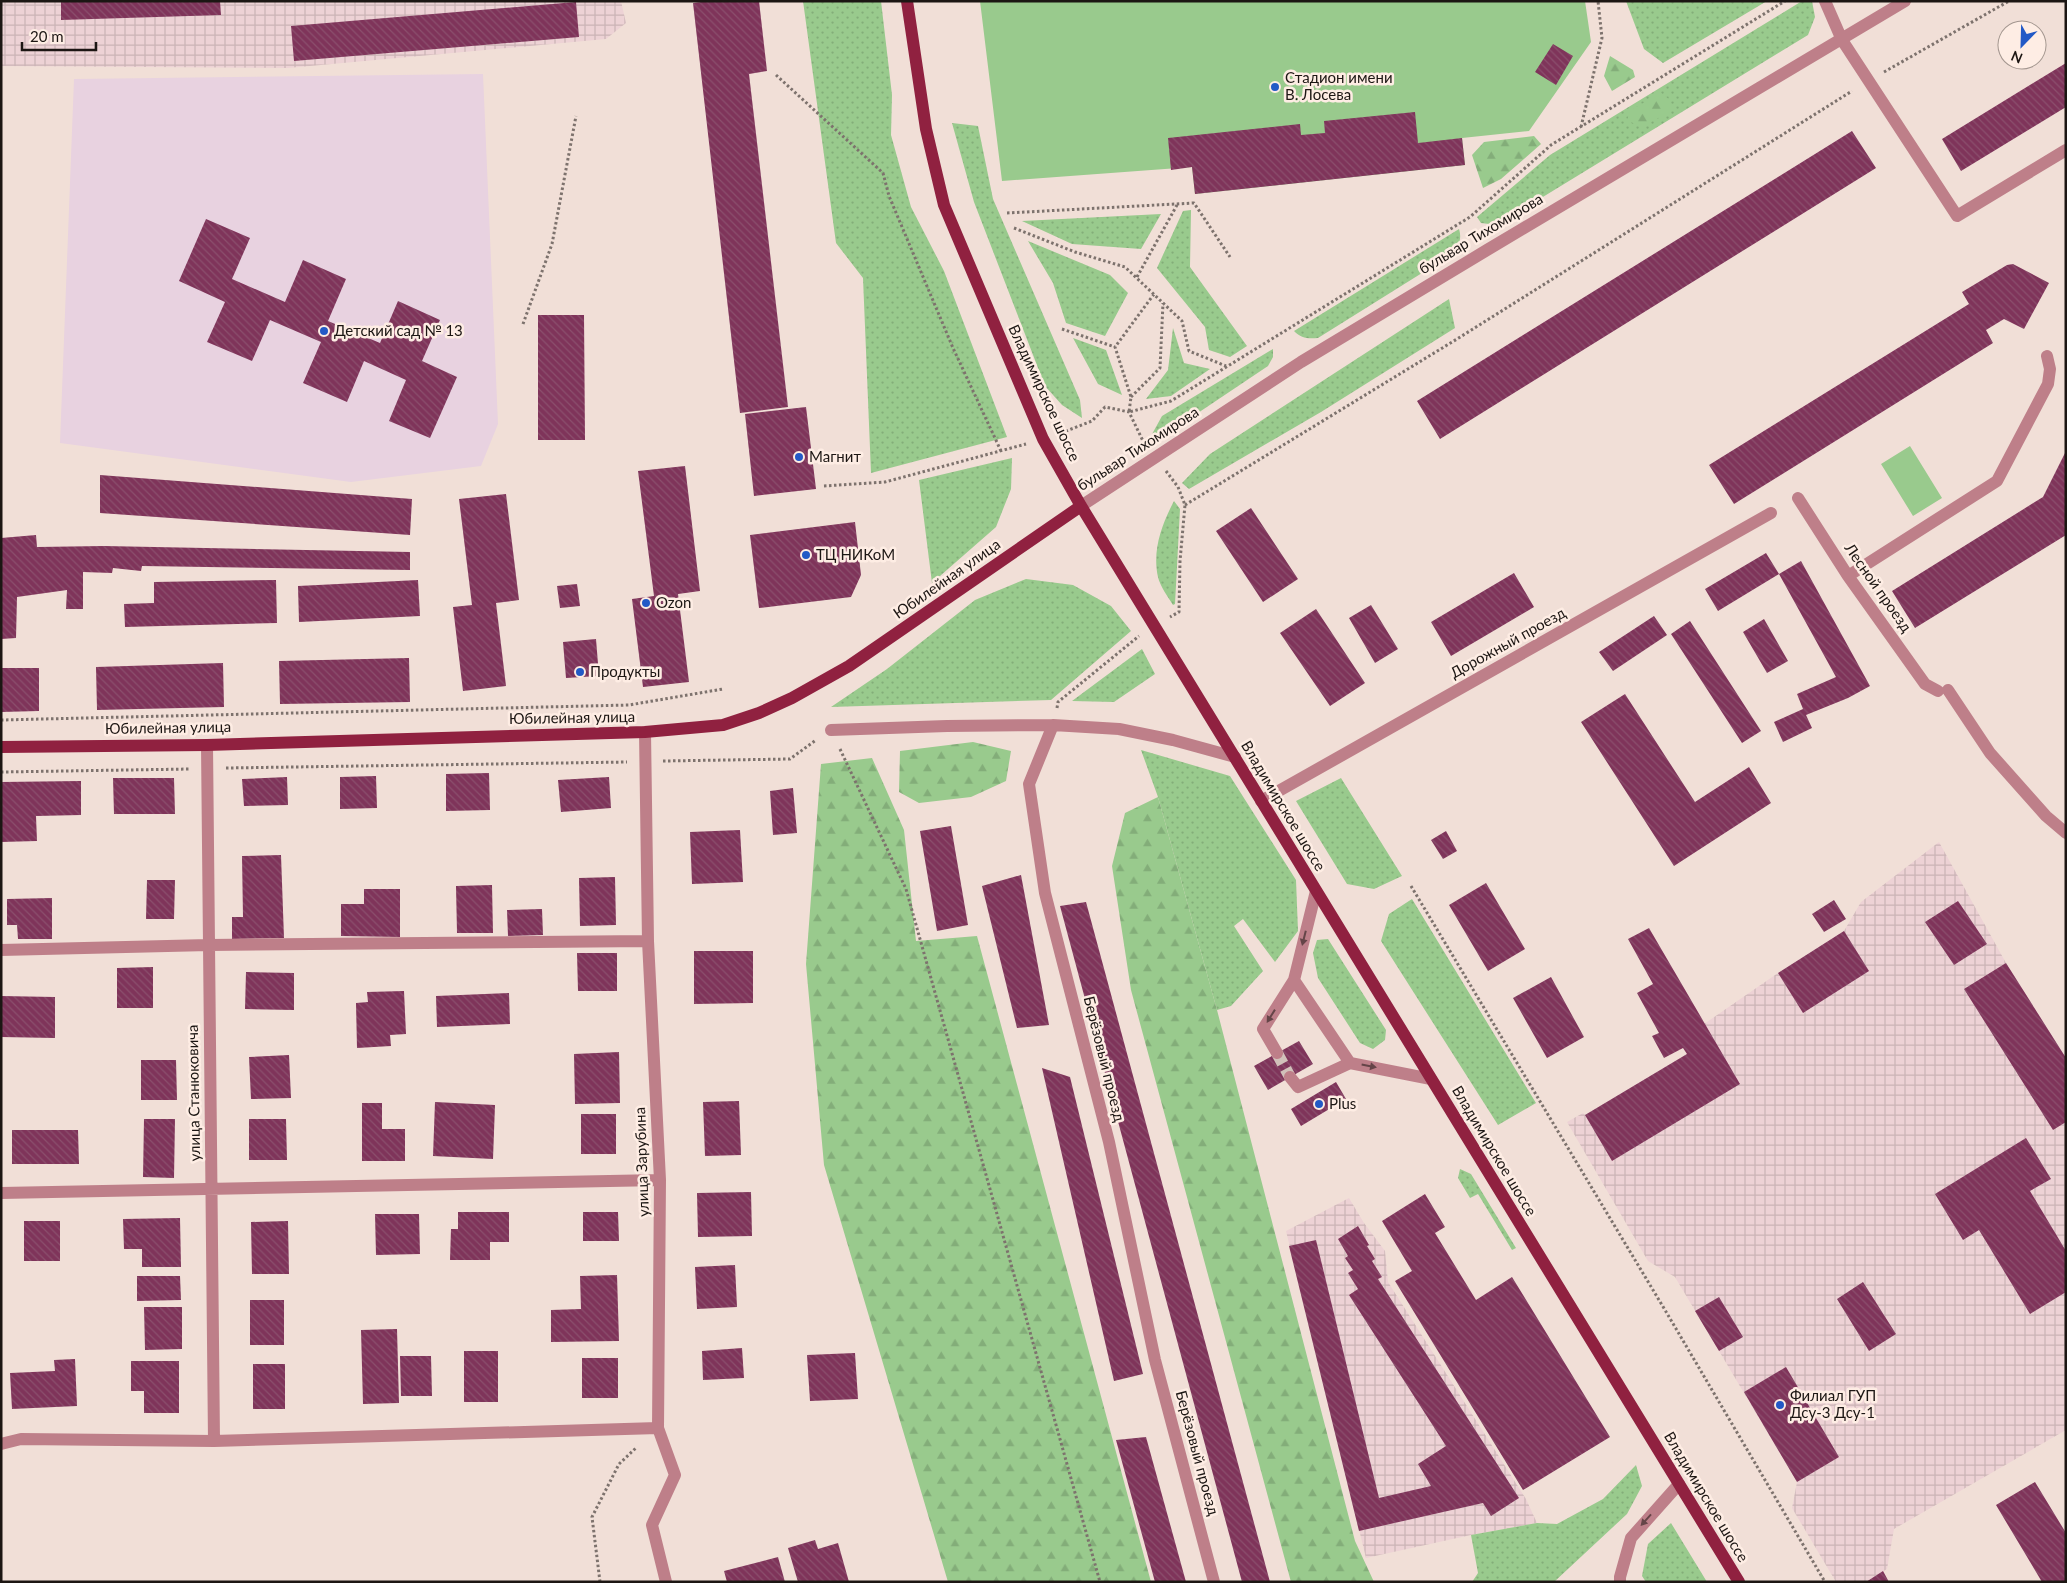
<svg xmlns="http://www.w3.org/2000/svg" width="2067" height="1583" font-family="Lato,sans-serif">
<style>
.industrial{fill:url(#industrial-grid)}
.education{fill:#e8d2e0}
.grass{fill:url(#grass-dots)}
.forest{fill:url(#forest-firs)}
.park{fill:#99ca8d}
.building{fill:url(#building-back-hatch)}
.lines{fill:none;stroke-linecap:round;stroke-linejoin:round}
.minor-tunnel{stroke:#d1c1ba;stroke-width:12;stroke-dasharray:12 6;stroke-linecap:butt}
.path{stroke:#7d726d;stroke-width:3;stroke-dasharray:2.5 2.5;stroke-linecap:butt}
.minor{stroke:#be7f89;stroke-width:12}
.major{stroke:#902140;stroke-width:12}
.oneway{fill:#654548}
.poi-dot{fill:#2259c6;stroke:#feede4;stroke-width:2}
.labels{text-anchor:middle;stroke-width:5;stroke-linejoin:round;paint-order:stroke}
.poi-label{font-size:15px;fill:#1c1613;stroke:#feede4;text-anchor:start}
.street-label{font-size:15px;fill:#1c1613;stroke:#feede4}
</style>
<defs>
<pattern id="industrial-grid" width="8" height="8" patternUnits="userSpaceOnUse" patternTransform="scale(1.25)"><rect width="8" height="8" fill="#edd2d5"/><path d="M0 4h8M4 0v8" fill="none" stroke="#cbb4b6"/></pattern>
<pattern id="grass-dots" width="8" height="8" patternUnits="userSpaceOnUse" patternTransform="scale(1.25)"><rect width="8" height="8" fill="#99ca8d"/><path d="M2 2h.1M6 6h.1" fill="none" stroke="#83ad79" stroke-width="1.8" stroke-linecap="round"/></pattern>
<pattern id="forest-firs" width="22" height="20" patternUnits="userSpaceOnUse" patternTransform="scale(1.25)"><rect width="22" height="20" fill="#99ca8d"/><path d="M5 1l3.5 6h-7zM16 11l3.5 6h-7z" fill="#83ad79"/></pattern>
<pattern id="building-back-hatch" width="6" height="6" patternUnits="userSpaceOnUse" patternTransform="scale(1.25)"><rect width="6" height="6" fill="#7f345a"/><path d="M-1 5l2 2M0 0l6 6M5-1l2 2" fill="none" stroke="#8b4f6d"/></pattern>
</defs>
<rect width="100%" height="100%" fill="#f1dfd7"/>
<!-- industrial -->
<path class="industrial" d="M 1,1 L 621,1 L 626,23 L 606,39 L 288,68 L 1,66 Z
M 1939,842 L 2006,963 L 2066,1058 L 2066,1430 L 1894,1529 L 1887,1569 L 1866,1582 L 1836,1582 L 1792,1508 L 1797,1482 L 1675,1277 L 1648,1261 L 1567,1122 L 1583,1113 L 1585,1115 L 1712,1039 L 1704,1024 L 1778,973 L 1844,931 L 1861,902 Z
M 1349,1198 L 1364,1223 L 1385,1251 L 1388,1282 L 1526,1499 L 1537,1523 L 1471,1535 L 1366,1558 L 1286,1231 Z"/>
<!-- education -->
<path class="education" d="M 483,74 L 498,424 L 481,466 L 351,482 L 60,443 L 74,79 Z"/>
<!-- grass -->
<path class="grass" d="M 803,1 L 881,1 L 892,95 L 891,135 L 911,207 L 944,271 L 1007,437 L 871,473 L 863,278 L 836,243 Z
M 1626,1 L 1767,1 L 1663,63 L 1644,49 Z
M 1802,1 L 1812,1 L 1815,17 L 1808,35 L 1497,225 L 1481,223 L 1477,217 L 1550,155 Z
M 952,123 L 978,126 L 993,199 L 1080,400 L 1082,418 L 1062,405 L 1045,386 L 974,202 Z
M 1191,210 L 1190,267 L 1247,346 L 1230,357 L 1209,350 L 1205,327 L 1157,268 L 1183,211 Z
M 1161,214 L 1141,249 L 1072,244 L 1022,221 Z
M 1459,229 C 1462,239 1459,244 1454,253 L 1318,338 C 1307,339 1301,338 1294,331 Z
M 1028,241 L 1110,275 L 1128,293 L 1105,336 L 1066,323 L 1053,283 Z
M 1449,299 L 1455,328 L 1321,412 L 1189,489 L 1182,483 L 1210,454 Z
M 1173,328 L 1184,363 L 1210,369 L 1171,396 L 1146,399 L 1168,370 Z
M 1073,338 L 1106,350 L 1122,395 L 1098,384 Z
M 1273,349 L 1273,357 L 1268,366 L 1180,425 L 1151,436 L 1162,416 Z
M 1012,458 L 1011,489 L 996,527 L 932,583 L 919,480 Z
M 1174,501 L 1180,509 L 1175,604 L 1173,605 C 1168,597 1160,586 1158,577 C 1152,550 1162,524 1174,501 Z
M 1026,579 L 1073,585 L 1111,606 L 1131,631 L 1051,700 L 831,707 L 887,669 L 975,600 Z
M 1142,649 L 1155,674 L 1114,702 L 1072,701 Z
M 1141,750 L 1230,776 L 1296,880 L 1298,931 L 1275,962 L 1243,919 L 1234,926 L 1263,971 L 1231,1006 L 1217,1010 L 1158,797 Z
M 1341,778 L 1402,876 L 1374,889 L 1347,884 L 1296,801 Z
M 1412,899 L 1536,1103 L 1498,1125 L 1381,941 L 1389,914 Z
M 1328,939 L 1386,1030 L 1385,1040 L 1373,1049 L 1360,1043 L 1318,978 L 1313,953 L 1317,940 Z
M 1460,1169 L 1471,1174 L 1516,1248 L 1512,1250 L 1478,1194 L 1470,1198 L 1458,1178 Z
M 1636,1465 L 1642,1486 L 1627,1514 L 1554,1582 L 1472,1582 L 1478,1573 L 1471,1535 L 1537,1523 L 1557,1524 L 1603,1499 Z
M 1671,1523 L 1707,1582 L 1646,1582 L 1642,1576 L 1648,1544 Z"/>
<!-- forest -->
<path class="forest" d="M 1610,56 L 1633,70 L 1635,77 L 1612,91 L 1604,76 Z
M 1661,93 L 1671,101 L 1670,112 L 1641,127 L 1627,120 L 1631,110 Z
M 1534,136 L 1541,144 L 1501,179 L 1483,188 L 1472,155 L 1484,142 Z
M 973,742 L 1011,751 L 1006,781 L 971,797 L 919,803 L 899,792 L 900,751 Z
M 872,758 L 904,830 L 916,941 L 977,936 L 1151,1582 L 948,1582 L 824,1165 L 806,964 L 821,764 Z
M 1158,797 L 1217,1010 L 1355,1541 L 1374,1582 L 1291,1582 L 1131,990 L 1112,866 L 1125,813 Z"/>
<!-- park -->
<path class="park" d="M 980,1 L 1585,1 L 1591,42 L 1529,131 L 1462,138 L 1465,165 L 1195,194 L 1192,167 L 1002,181 Z
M 1910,446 L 1942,498 L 1913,516 L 1881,464 Z"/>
<!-- building -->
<path class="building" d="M 61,1 L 220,1 L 221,15 L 61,20 Z
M 708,1 L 759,1 L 767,71 L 749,74 L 788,407 L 740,413 L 693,3 Z
M 576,2 L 579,37 L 294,61 L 291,26 Z
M 1553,44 L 1573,56 L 1556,85 L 1535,72 Z
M 2066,63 L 2066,107 L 1961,171 L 1942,139 Z
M 1415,112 L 1418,143 L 1462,138 L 1465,165 L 1195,194 L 1192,167 L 1171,170 L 1168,138 L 1300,124 L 1301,135 L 1325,133 L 1324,121 Z
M 1852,131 L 1876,168 L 1440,439 L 1417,401 Z
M 206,219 L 250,238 L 232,279 L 285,302 L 303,260 L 346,279 L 328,321 L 380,343 L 398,301 L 440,320 L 422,361 L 457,377 L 430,438 L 389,421 L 406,380 L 364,361 L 347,402 L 303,383 L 321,342 L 270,320 L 252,361 L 207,342 L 225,302 L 179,281 Z
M 2013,264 L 2049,283 L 2024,329 L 2004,319 L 1986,330 L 1993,343 L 1734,504 L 1709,465 L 1969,304 L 1962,292 L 2007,265 Z
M 538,315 L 584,315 L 585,440 L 538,440 Z
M 806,407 L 816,489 L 754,496 L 745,414 Z
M 2066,451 L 2066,535 L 1915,628 L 1892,591 L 2043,497 Z
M 685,466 L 700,591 L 678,594 L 689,682 L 643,687 L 632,599 L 654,596 L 638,471 Z
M 100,475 L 412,499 L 410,535 L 100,513 Z
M 506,494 L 519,600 L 496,603 L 506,686 L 463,691 L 453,607 L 472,605 L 459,499 Z
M 1251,508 L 1298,579 L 1263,602 L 1216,531 Z
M 855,522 L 861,575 L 851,597 L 759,608 L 750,535 Z
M 36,535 L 37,547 L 104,546 L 410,552 L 410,570 L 142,566 L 141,571 L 113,568 L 112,573 L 83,572 L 83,609 L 66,609 L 67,590 L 17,597 L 16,638 L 1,639 L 1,538 Z
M 1766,553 L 1779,574 L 1718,611 L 1705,589 Z
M 1801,561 L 1870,686 L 1848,698 L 1806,715 L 1812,728 L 1783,742 L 1774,722 L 1803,709 L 1797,694 L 1836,677 L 1779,574 Z
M 1514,573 L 1534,607 L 1451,656 L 1431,622 Z
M 276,580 L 277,623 L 125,627 L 124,604 L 154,603 L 154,582 Z
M 418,580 L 420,616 L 299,622 L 298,586 Z
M 577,584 L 580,606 L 560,608 L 557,586 Z
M 1371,605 L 1398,649 L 1375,663 L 1349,618 Z
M 1316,609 L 1365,683 L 1330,706 L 1280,633 Z
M 1654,616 L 1667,635 L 1613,671 L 1599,652 Z
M 1764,619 L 1788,661 L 1767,673 L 1743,632 Z
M 1690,621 L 1761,731 L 1742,743 L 1671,634 Z
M 596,639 L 599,676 L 566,678 L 563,642 Z
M 409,658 L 410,702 L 280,704 L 279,661 Z
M 223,663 L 224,707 L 97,710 L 96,667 Z
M 1,668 L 39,668 L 39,711 L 1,712 Z
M 1625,694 L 1695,802 L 1749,767 L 1771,803 L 1674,866 L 1581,722 Z
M 489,773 L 490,810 L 446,811 L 446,774 Z
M 376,776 L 377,808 L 340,809 L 340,777 Z
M 287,777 L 288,805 L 244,806 L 242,779 Z
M 609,777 L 611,808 L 561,812 L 558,780 Z
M 113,778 L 174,778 L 175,814 L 114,814 Z
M 81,781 L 81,815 L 36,816 L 37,841 L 1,842 L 1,782 Z
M 793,788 L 797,833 L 773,835 L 770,791 Z
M 951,826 L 968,925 L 937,931 L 920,831 Z
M 740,830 L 743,882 L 692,884 L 690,832 Z
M 1446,831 L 1457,851 L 1443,859 L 1431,840 Z
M 281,855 L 284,938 L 232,939 L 232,917 L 243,917 L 242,856 Z
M 1021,875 L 1049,1025 L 1017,1028 L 982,886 Z
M 615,877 L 616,925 L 580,926 L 579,878 Z
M 147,880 L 175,880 L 174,919 L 146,919 Z
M 1486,883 L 1525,949 L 1488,971 L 1449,905 Z
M 492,885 L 493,933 L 457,933 L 456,886 Z
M 364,889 L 400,889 L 400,937 L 341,936 L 341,904 L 364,904 Z
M 52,898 L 52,939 L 18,939 L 17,925 L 7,925 L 7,899 Z
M 1834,900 L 1846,919 L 1824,932 L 1812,914 Z
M 1958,901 L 1987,944 L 1954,965 L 1925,922 Z
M 1086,902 L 1270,1582 L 1242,1582 L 1060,906 Z
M 542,909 L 543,935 L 508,936 L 507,910 Z
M 1649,928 L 1740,1084 L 1612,1161 L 1585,1115 L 1687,1054 L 1683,1048 L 1664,1058 L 1652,1036 L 1659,1033 L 1637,993 L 1653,984 L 1628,939 Z
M 1844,931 L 1869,971 L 1803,1013 L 1778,973 Z
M 694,951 L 753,951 L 753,1003 L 694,1004 Z
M 577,953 L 617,953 L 617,991 L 578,991 Z
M 2006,963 L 2066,1058 L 2066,1122 L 2053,1130 L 1964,989 Z
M 153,967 L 153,1008 L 117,1008 L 117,968 Z
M 246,972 L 294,973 L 294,1010 L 245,1009 Z
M 1551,977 L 1584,1037 L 1547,1058 L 1513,998 Z
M 404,991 L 406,1034 L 390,1035 L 391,1046 L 357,1048 L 356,1003 L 368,1002 L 367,992 Z
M 509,993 L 510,1024 L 437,1027 L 436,996 Z
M 1,996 L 55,997 L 55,1038 L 1,1037 Z
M 1299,1041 L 1313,1064 L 1268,1090 L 1254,1066 Z
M 619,1052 L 620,1103 L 575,1104 L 574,1054 Z
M 289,1055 L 291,1098 L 251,1099 L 249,1057 Z
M 141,1060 L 176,1060 L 177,1100 L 141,1100 Z
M 1042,1068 L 1070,1077 L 1143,1374 L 1114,1381 Z
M 1336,1082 L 1346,1099 L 1301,1126 L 1291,1109 Z
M 739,1101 L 741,1155 L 705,1156 L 703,1102 Z
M 435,1102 L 495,1105 L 493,1159 L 433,1156 Z
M 362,1103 L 382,1103 L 382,1129 L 405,1129 L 405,1161 L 362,1161 Z
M 581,1114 L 616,1114 L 616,1154 L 581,1154 Z
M 144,1119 L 175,1119 L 174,1178 L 143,1177 Z
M 249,1119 L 286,1119 L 287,1160 L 249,1160 Z
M 12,1130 L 78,1130 L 79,1164 L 12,1164 Z
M 2026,1138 L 2051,1179 L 2030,1191 L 2066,1251 L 2066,1292 L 2030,1314 L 1979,1230 L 1963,1240 L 1935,1194 Z
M 751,1192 L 752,1236 L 698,1237 L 697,1193 Z
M 1425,1194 L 1445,1227 L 1435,1233 L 1476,1300 L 1512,1277 L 1610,1437 L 1523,1490 L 1395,1281 L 1412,1271 L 1382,1221 Z
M 458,1212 L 509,1212 L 509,1242 L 490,1242 L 490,1260 L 450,1260 L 451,1229 L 458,1229 Z
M 583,1212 L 618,1212 L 619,1241 L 583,1241 Z
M 375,1214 L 419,1214 L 420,1254 L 376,1255 Z
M 180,1218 L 181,1267 L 142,1267 L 142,1249 L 124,1249 L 123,1219 Z
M 24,1221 L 60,1221 L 60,1261 L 24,1261 Z
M 288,1221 L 289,1274 L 252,1274 L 251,1222 Z
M 1358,1226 L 1369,1245 L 1367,1246 L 1375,1259 L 1372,1261 L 1382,1277 L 1378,1279 L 1519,1498 L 1491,1516 L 1483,1503 L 1359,1531 L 1289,1246 L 1316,1240 L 1379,1498 L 1431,1486 L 1418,1464 L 1446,1446 L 1349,1295 L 1358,1289 L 1348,1273 L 1353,1270 L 1345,1258 L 1348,1256 L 1338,1239 Z
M 735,1265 L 737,1307 L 697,1309 L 695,1267 Z
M 617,1275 L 619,1341 L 551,1342 L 551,1310 L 581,1309 L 580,1276 Z
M 137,1276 L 180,1276 L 181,1300 L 137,1301 Z
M 1863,1282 L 1896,1334 L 1869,1351 L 1837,1299 Z
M 1719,1297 L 1743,1337 L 1719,1351 L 1695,1311 Z
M 250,1300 L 284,1300 L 284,1345 L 250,1345 Z
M 144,1307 L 182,1307 L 182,1349 L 145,1350 Z
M 397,1329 L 399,1403 L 363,1404 L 361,1330 Z
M 742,1348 L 744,1378 L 703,1380 L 702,1351 Z
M 464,1351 L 498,1351 L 498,1402 L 464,1402 Z
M 855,1353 L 858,1399 L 810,1401 L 807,1355 Z
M 400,1356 L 431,1356 L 432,1396 L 401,1396 Z
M 582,1358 L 618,1358 L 618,1398 L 582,1398 Z
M 75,1359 L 77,1406 L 12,1409 L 10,1373 L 55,1371 L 54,1360 Z
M 131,1361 L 179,1361 L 179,1413 L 144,1413 L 144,1391 L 131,1391 Z
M 253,1364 L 285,1364 L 285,1409 L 253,1409 Z
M 1786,1367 L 1839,1457 L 1797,1482 L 1744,1392 Z
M 1146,1437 L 1186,1582 L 1155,1582 L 1116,1440 Z
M 2035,1482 L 2066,1533 L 2066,1582 L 2042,1582 L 1996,1505 Z
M 815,1540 L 818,1549 L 838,1543 L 849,1582 L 798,1582 L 788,1548 Z
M 778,1557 L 785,1582 L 727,1582 L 724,1571 Z
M 1883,1571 L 1889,1582 L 1866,1582 Z"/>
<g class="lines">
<!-- minor-tunnel -->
<path class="minor-tunnel" d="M 1277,1053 L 1290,1077"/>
<!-- path -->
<path class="path" d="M 1884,72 L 2009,1
M 776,75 L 883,173 L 889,196 L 953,348 L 1001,451
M 1581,127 L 1602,38 L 1598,1
M 1007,213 L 1194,203 L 1230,257
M 1014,228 L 1075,252 L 1125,267 L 1182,321 L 1189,351 L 1226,366
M 1137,277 L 1177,205
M 1154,294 L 1115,347 L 1131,397 L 1129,412 L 1171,401 L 1470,217 L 1551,145 L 1785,1
M 523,324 L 552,244 L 576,116
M 1062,329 L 1115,347
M 1131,397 L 1160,368 L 1163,303
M 1061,433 L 1092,421 L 1105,407 L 1129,412 L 1144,443
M 1166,471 L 1178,487 L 1185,505 L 1180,561 L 1179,612 L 1170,617
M 824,486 L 885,482 L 1026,444
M 1185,505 L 1457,339 L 1852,91
M 1057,708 L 1058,702 L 1139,636
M 1,720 L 629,705 L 723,689
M 840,749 L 906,889 L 1100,1582
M 663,761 L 790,759 L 816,740
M 226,768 L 627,762
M 1,772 L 190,769
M 1411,886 L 1665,1310 L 1825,1582
M 600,1582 L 592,1517 L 619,1464 L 637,1447"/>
<!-- minor -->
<path class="minor" d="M 1825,1 L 1842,40 L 1957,216 L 2066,150
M 1798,498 L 1848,576 L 1925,684 L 1938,691
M 1081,506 L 1301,362 L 1487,250 L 1905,1
M 1848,576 L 1997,481 L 2048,384 L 2050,369 L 2047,356
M 1948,690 L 1990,753 L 2046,816 L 2066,833
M 831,730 L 947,726 L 1053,725
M 645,732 L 648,941 L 660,1180 L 658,1428 L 675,1475 L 652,1525 L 666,1582
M 207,745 L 214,1441
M 1261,801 L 1771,513
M 1316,891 L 1294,980 L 1350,1063 L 1431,1079
M 1,950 L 209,945 L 648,941
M 1277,1053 L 1263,1029 L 1294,980
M 1290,1077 L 1298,1087 L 1350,1063
M 1,1193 L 660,1180
M 1,1444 L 21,1439 L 214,1441 L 658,1428
M 1214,1582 L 1155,1360 L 1109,1142 L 1045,893 L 1029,784 L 1053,725 L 1119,729 L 1173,740 L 1235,757
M 1620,1582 L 1620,1577 L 1631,1538 L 1679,1484"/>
<!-- major -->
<path class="major" d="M 907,1 L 926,129 L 944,205 L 1043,439 L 1081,506 L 1739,1582
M 1,747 L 207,745 L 645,732 L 723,725 L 759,713 L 792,698 L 849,666 L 1081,506"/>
</g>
<!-- one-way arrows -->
<defs><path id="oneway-solid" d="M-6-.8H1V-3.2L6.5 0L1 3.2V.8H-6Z" transform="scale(1.25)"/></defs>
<g class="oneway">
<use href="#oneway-solid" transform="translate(1304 938) rotate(104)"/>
<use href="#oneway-solid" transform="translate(1271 1016) rotate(122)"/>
<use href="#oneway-solid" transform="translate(1369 1066) rotate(11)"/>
<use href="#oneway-solid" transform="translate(1646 1520) rotate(132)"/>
</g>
<!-- markers -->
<g class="poi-dot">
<circle cx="1275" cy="87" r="5"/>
<circle cx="324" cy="331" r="5"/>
<circle cx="799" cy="457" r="5"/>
<circle cx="806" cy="555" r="5"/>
<circle cx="646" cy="603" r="5"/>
<circle cx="580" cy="672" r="5"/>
<circle cx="1319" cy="1104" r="5"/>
<circle cx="1780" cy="1405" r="5"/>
</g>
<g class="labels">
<!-- poi labels -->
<g class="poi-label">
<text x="1285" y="83">Стадион имени<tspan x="1285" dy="17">В. Лосева</tspan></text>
<text x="334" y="336">Детский сад № 13</text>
<text x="809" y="462">Магнит</text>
<text x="816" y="560">ТЦ НИКоМ</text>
<text x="656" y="608">Ozon</text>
<text x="590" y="677">Продукты</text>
<text x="1329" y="1109">Plus</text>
<text x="1790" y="1401">Филиал ГУП<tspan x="1790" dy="17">Дсу-3 Дсу-1</tspan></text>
</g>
<!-- street labels -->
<g class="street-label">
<text transform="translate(1481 234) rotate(-31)" y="5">бульвар Тихомирова</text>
<text transform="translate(1044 393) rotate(65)" y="5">Владимирское шоссе</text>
<text transform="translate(1138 449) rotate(-33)" y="5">бульвар Тихомирова</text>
<text transform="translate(947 579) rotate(-35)" y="5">Юбилейная улица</text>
<text transform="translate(1878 588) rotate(55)" y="5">Лесной проезд</text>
<text transform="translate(1508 643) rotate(-29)" y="5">Дорожный проезд</text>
<text transform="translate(572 718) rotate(-1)" y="5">Юбилейная улица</text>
<text transform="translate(168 728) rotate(-1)" y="5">Юбилейная улица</text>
<text transform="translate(1283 806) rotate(59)" y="5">Владимирское шоссе</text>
<text transform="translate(1104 1059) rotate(76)" y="5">Берёзовый проезд</text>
<text transform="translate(194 1093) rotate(-91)" y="5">улица Станюковича</text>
<text transform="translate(1494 1151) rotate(59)" y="5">Владимирское шоссе</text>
<text transform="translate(642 1162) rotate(-92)" y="5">улица Зарубина</text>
<text transform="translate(1197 1453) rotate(75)" y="5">Берёзовый проезд</text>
<text transform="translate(1706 1497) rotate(59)" y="5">Владимирское шоссе</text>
</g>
</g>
<!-- border -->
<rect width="2067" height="1583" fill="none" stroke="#1c1613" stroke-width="5"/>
<!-- north arrow -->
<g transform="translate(2022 45) rotate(203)"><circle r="24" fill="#feede4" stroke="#a49790"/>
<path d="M0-4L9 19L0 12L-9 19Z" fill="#2259c6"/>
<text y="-8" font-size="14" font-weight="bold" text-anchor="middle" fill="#1c1613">N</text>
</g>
<!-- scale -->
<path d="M22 42v8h74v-8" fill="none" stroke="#1c1613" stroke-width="2.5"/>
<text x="30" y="42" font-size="15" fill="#1c1613" stroke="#feede4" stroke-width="4" paint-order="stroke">20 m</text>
</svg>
